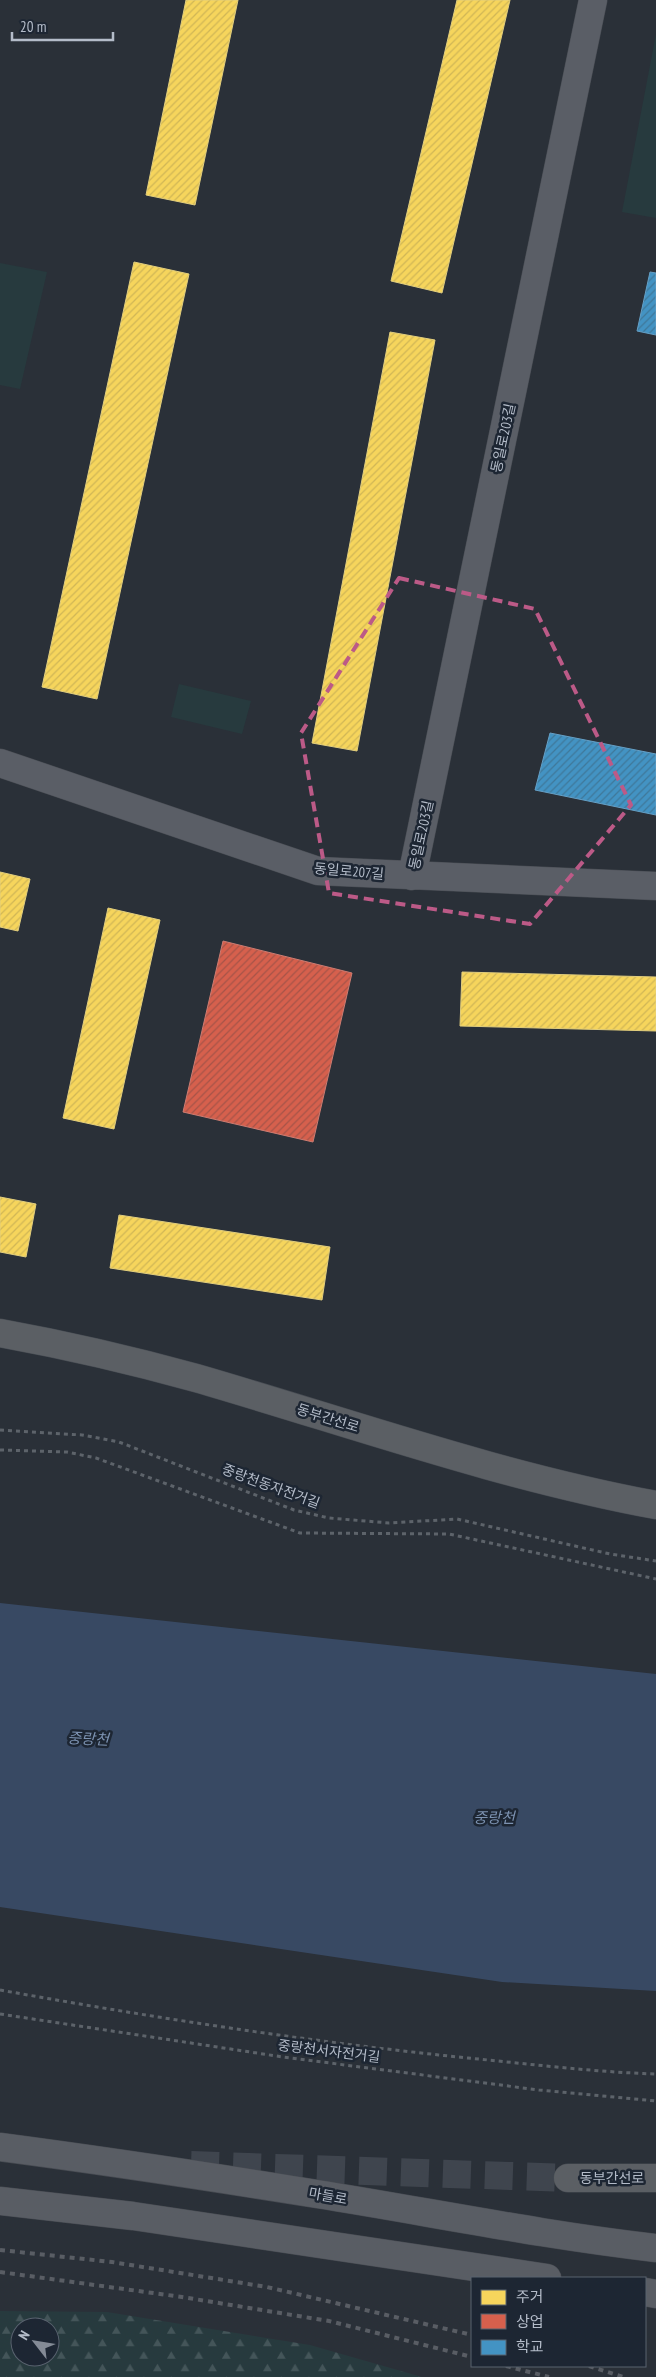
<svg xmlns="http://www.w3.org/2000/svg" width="656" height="2377" font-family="'PT Sans Narrow','Noto Sans KR',sans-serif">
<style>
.forest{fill:url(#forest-firs);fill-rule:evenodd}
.green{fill:#273a3e}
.water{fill:#384963}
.homes{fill:url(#homes-hatch);stroke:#e2ce7d}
.shops{fill:url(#shops-hatch);stroke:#cc7c72}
.schools{fill:url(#schools-hatch);stroke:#659fc5}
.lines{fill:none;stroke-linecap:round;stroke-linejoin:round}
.trunk-tunnel{stroke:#3f454e;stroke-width:28;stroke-dasharray:28 14;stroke-linecap:butt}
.tertiary-casing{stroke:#484c53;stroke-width:29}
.secondary-casing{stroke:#484c53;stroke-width:29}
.trunk-casing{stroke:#474c53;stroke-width:29}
.path{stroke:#5d636a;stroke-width:3;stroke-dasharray:4 4;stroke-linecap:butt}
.tertiary{stroke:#5a5e66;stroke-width:28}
.secondary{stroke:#595d64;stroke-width:28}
.trunk{stroke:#5b5f64;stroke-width:28}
.rail{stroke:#595d64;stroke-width:4;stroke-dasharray:5 5;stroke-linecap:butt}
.marked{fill:none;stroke:#bc5a87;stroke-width:4;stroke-dasharray:10 6;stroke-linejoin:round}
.labels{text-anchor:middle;stroke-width:5;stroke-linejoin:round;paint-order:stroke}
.street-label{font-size:14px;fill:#b4bcc9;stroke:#1d2633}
.water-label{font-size:15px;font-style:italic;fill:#7c92b1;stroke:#1d2633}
</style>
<defs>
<pattern id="forest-firs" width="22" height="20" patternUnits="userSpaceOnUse" patternTransform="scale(1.25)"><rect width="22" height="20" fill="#273a3e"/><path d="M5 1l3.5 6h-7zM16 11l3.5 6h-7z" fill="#445559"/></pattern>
<pattern id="homes-hatch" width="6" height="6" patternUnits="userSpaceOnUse" patternTransform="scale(1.25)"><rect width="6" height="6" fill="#f6d55c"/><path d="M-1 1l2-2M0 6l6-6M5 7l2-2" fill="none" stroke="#d0b656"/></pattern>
<pattern id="shops-hatch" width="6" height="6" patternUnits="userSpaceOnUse" patternTransform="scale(1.25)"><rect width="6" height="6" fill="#d6604d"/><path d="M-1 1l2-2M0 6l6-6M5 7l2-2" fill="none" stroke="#a65448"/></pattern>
<pattern id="schools-hatch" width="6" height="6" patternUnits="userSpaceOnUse" patternTransform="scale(1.25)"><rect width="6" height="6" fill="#4393c3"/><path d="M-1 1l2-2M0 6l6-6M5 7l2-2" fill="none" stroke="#3f789a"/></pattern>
</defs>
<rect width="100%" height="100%" fill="#2a3038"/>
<!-- forest -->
<path class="forest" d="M 0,2311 L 107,2312 L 310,2345 L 422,2377 L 0,2377 ZM 20,2327 L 50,2327 L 50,2357 L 20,2357 Z"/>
<!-- green -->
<path class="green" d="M 656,34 L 656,218 L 622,212 Z
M 0,263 L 47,272 L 20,389 L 0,385 Z
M 179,684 L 251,701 L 242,734 L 171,717 Z"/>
<!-- water -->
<path class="water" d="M 0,1603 L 656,1674 L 656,1991 L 502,1982 L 0,1907 Z"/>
<!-- homes -->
<path class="homes" d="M 186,0 L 238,0 L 195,205 L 146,195 Z
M 457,0 L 510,0 L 442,293 L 391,281 Z
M 134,262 L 189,274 L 97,699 L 42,687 Z
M 390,332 L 435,340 L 357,751 L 312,743 Z
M 0,872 L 30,879 L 18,931 L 0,927 Z
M 108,908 L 160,920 L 114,1129 L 63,1118 Z
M 462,972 L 656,977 L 656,1031 L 460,1026 Z
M 0,1197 L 36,1204 L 26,1257 L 0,1252 Z
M 119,1215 L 330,1247 L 322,1300 L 110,1268 Z"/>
<!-- shops -->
<path class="shops" d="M 223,941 L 352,973 L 313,1142 L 183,1112 Z"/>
<!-- schools -->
<path class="schools" d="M 650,272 L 656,273 L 656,335 L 637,331 Z
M 550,733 L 656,754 L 656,815 L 535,790 Z"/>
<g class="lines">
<!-- trunk-tunnel -->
<path class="trunk-tunnel" d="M 191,2165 L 568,2178"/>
<!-- tertiary casing -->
<g class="tertiary-casing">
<path id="tertiary" d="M 0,763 L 318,871 L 656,886
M 412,876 L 593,0"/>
</g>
<!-- secondary casing -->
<g class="secondary-casing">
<path id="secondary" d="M 0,2147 C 106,2161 212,2177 317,2194 C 430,2212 542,2235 656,2248
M 0,2201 L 133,2216 L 547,2278
M 645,2292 L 656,2294"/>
</g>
<!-- trunk casing -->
<g class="trunk-casing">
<path id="trunk" d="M 0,1333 C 66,1345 131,1360 196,1378 C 348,1422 499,1476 656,1505
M 568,2178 L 656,2178"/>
</g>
<!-- path -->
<path class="path" d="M 0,1430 L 82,1435 L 119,1442 L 294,1510 L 329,1518 L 389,1523 L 457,1519 L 610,1554 L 656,1561
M 0,1450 L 67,1452 L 96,1458 L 300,1533 L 449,1534 L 656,1579
M 0,1990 C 155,2018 311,2042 468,2058 C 530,2064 593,2072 656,2074
M 0,2014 L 283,2057 L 539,2090 L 656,2101"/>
<!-- tertiary -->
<use href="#tertiary" class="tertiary"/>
<!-- secondary -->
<use href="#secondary" class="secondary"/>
<!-- trunk -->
<use href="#trunk" class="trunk"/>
<!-- rail -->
<path class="rail" d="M 0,2250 L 112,2262 L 267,2287 L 472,2335
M 0,2272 L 182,2297 L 329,2321 L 472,2357
M 506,2366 L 549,2377
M 589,2366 L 623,2377"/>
</g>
<!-- marked area -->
<path class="marked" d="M 399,578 L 535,609 L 631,805 L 530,924 L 329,893 L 301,733 Z"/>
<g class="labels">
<!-- street labels -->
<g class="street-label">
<text transform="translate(503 438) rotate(-78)" y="5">동일로203길</text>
<text transform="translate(421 835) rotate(-78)" y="5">동일로203길</text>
<text transform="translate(349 871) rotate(5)" y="5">동일로207길</text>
<text transform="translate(328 1418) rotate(17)" y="5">동부간선로</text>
<text transform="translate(271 1486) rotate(20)" y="5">중랑천동자전거길</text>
<text transform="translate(329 2051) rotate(7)" y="5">중랑천서자전거길</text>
<text x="612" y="2183">동부간선로</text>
<text transform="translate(328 2196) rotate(10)" y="5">마들로</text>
</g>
<!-- water labels -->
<g class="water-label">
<text transform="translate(88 1739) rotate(3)" y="5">중랑천</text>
<text x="494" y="1823">중랑천</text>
</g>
</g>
<!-- legend -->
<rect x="471" y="2277" width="175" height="90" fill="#1d2633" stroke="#59626f"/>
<rect x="481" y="2290" width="25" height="15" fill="#f6d55c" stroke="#59626f"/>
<text x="516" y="2302" font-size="15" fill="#b4bcc9">주거</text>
<rect x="481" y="2314" width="25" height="15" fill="#d6604d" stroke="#59626f"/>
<text x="516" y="2327" font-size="15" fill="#b4bcc9">상업</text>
<rect x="481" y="2340" width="25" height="15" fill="#4393c3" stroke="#59626f"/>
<text x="516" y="2352" font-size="15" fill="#b4bcc9">학교</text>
<!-- north arrow -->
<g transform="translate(35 2342) rotate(301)"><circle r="24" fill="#1d2633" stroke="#59626f"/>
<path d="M0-4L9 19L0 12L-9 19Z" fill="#848b96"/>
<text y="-8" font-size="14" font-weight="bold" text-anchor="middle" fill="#b4bcc9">N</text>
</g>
<!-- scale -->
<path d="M12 32v8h101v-8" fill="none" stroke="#b4bcc9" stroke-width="2.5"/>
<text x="20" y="32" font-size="15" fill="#b4bcc9" stroke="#1d2633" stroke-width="4" paint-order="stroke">20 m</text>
</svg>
